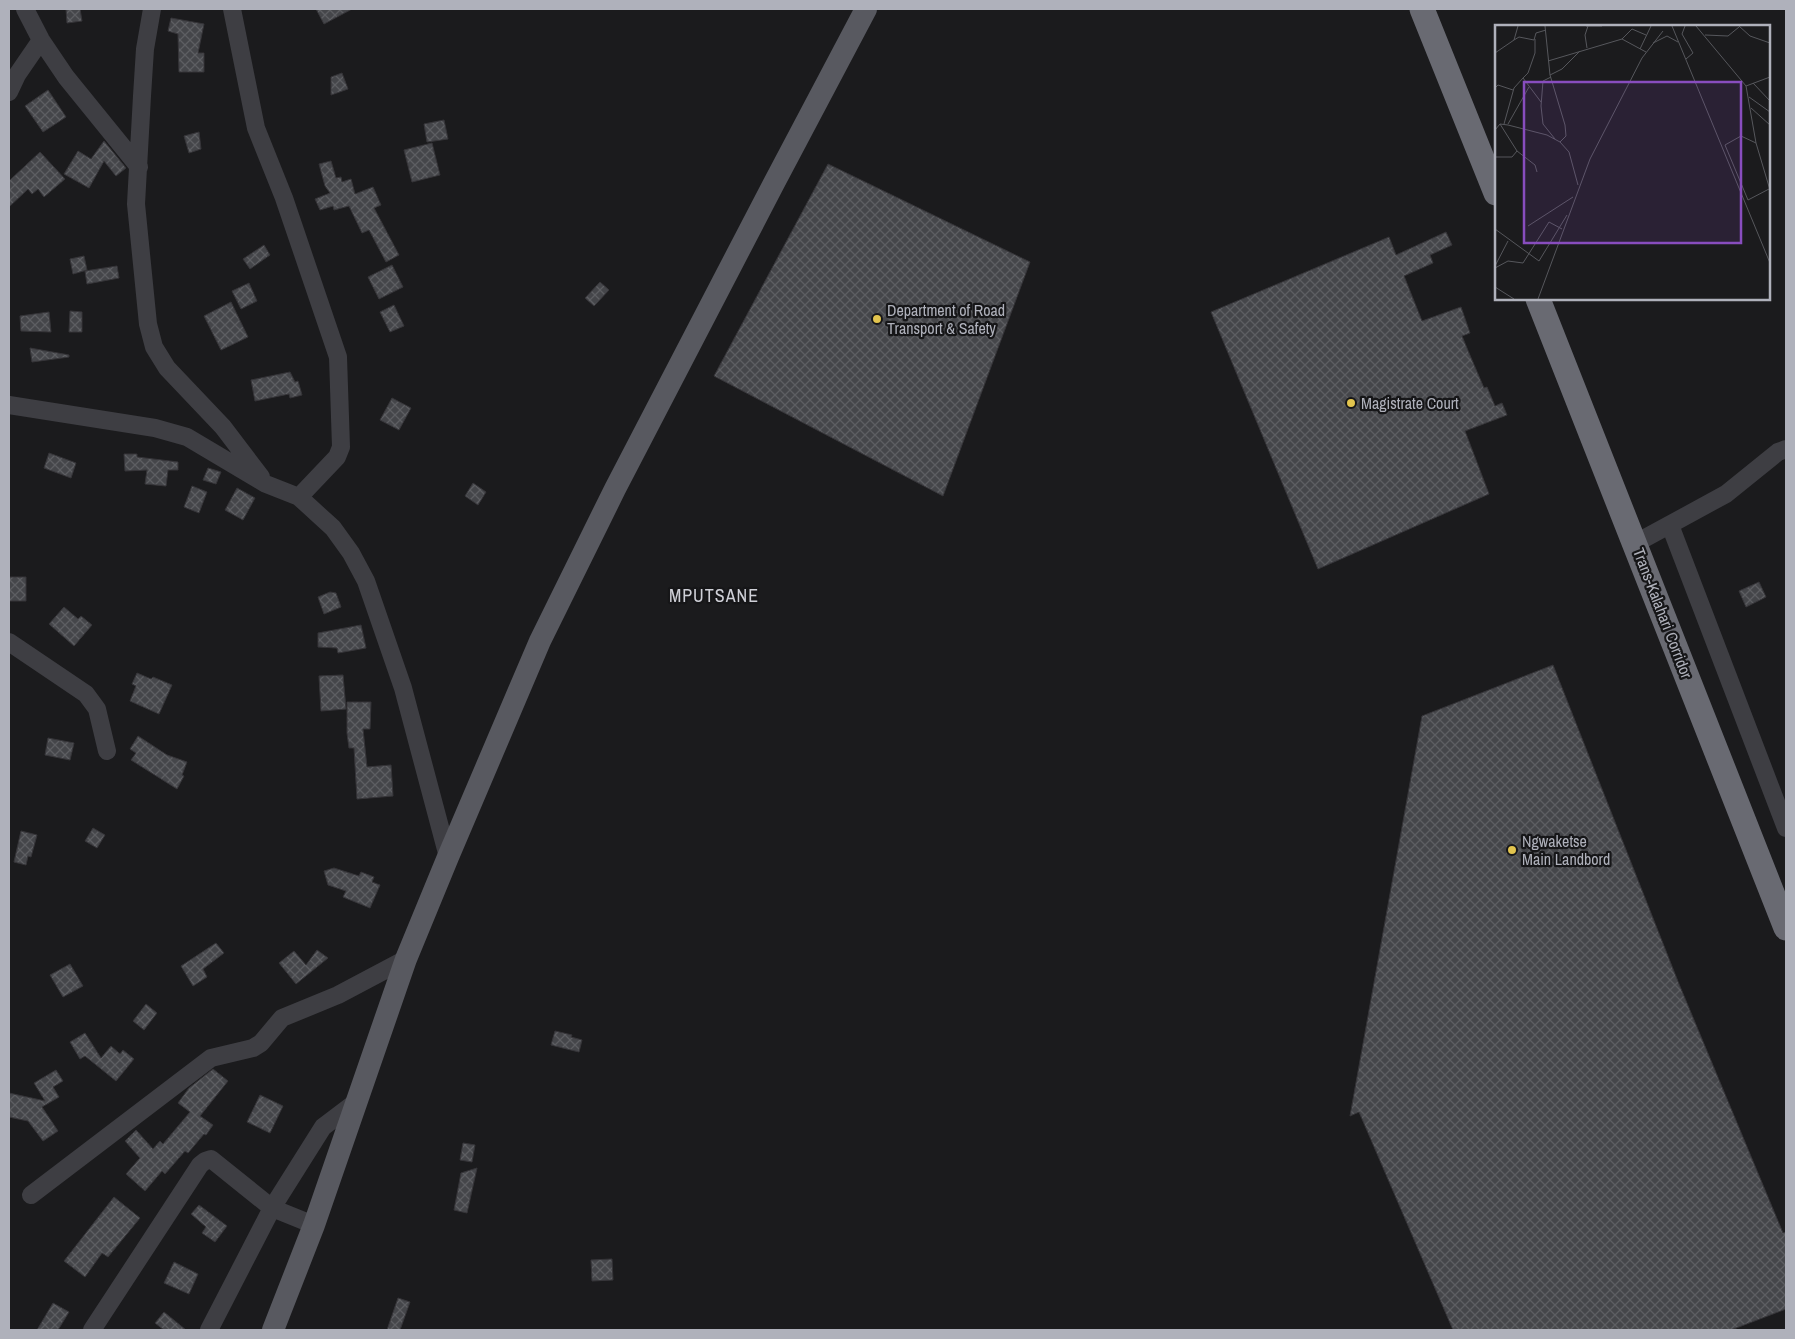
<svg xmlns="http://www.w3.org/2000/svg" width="1795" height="1339" font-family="'Archivo Narrow',sans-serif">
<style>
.building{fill:url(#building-cross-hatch);stroke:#363539}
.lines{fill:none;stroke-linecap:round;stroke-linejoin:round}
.minor{stroke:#3e3e43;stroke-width:18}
.major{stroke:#585960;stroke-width:22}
.highway{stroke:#696a72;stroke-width:25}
.poi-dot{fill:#e2c44e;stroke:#161618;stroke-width:2}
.labels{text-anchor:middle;stroke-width:4.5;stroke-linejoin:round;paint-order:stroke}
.poi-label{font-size:16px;fill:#afb1bb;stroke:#161618;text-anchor:start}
.street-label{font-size:16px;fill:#afb1bb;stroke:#161618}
.neighbourhood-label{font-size:18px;letter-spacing:1px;fill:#cfd0d7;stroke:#161618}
.inset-road{fill:none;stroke:#56575c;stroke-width:1}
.view{fill:#884dbe;fill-opacity:0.15;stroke:#884dbe;stroke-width:2.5}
.inset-edge{fill:none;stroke:#afb1bb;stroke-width:2.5}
</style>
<defs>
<pattern id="building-cross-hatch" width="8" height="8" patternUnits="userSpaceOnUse" patternTransform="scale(1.25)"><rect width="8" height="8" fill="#45464a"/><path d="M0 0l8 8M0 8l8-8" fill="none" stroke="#5d5e62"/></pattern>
</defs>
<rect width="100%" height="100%" fill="#1b1b1d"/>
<!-- building -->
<path class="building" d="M 66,9 L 80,9 L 82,21 L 67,23 Z
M 316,9 L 352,9 L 324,24 Z
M 171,18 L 204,24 L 198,53 L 204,53 L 204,72 L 179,72 L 178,34 L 168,31 Z
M 342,73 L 348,89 L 331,95 L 331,77 Z
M 48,90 L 66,117 L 43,132 L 25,106 Z
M 444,120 L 448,139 L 427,142 L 424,124 Z
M 199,132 L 201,149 L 189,153 L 184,136 Z
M 104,141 L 126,168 L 116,176 L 104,161 L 89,188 L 64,174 L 78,151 L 91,159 Z
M 432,143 L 440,175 L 412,182 L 404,150 Z
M 40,152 L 65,179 L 44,197 L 38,189 L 32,194 L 28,189 L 9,207 L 9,181 Z
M 331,161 L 336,178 L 341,177 L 342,182 L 351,179 L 355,194 L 373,187 L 381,205 L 374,208 L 399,255 L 386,262 L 369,230 L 362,233 L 349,206 L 334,210 L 333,206 L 320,210 L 315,199 L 330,193 L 325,186 L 319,164 Z
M 828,164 L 1030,262 L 943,496 L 714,376 Z
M 1446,232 L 1452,245 L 1430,255 L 1433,263 L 1404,276 L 1422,321 L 1461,307 L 1470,333 L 1462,336 L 1469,353 L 1484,388 L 1487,387 L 1495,406 L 1502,403 L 1507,415 L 1465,431 L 1489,494 L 1318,569 L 1211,312 L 1389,237 L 1396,255 Z
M 264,245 L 270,255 L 250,269 L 243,259 Z
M 84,256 L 87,270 L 73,274 L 70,259 Z
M 392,265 L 403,287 L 379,299 L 368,277 Z
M 117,266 L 119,278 L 87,284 L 85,271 Z
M 600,282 L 609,290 L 594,306 L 585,298 Z
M 249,283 L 257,301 L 241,309 L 232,291 Z
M 231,302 L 248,337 L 221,350 L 204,316 Z
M 394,305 L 404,326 L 390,332 L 380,312 Z
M 70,311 L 82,312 L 82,332 L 69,332 Z
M 49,312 L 51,332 L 21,331 L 20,316 Z
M 30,348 L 69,355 L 69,357 L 32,362 Z
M 290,372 L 295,382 L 298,381 L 302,395 L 290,398 L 289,394 L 255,401 L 251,380 Z
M 392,398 L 411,408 L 399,430 L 380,420 Z
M 49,453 L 76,463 L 71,478 L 44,468 Z
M 124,454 L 137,454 L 137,457 L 178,462 L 178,470 L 168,470 L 166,486 L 145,484 L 147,470 L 125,471 Z
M 208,468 L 221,472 L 216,484 L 203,480 Z
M 473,483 L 486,492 L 478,505 L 465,496 Z
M 192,486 L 207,492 L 199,513 L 184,507 Z
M 237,488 L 255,498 L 243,520 L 225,510 Z
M 9,577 L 26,577 L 26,601 L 9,601 Z
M 1759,582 L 1766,597 L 1746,607 L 1739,591 Z
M 330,592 L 336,593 L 341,607 L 324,614 L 318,597 Z
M 64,607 L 78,619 L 81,616 L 92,625 L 74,646 L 49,624 Z
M 361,625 L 366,648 L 338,653 L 337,648 L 318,647 L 318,633 Z
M 1553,665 L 1679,984 L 1783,1233 L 1786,1232 L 1786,1309 L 1731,1330 L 1453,1330 L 1359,1112 L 1350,1116 L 1422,716 Z
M 137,673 L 151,679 L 153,677 L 172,685 L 159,714 L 130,701 L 136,686 L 132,684 Z
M 343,675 L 346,709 L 321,711 L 319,676 Z
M 347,702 L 371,702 L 370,729 L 363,729 L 367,767 L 391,765 L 393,796 L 357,799 L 354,748 L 349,748 L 347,733 Z
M 138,736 L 167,755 L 187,762 L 182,775 L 184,776 L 177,789 L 131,760 L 136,753 L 130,749 Z
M 48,738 L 74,743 L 70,760 L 45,755 Z
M 93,828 L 105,835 L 97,848 L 85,841 Z
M 21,831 L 37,835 L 31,857 L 28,856 L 26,865 L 14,862 Z
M 334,868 L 359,876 L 361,872 L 374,877 L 372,882 L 380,885 L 370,908 L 343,897 L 346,891 L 328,885 L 324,871 Z
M 216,943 L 224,953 L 203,969 L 207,977 L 193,986 L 181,966 Z
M 317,950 L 328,958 L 296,984 L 279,963 L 294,951 L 306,965 Z
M 70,964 L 83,986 L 63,997 L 50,975 Z
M 146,1004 L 157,1013 L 144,1030 L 133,1021 Z
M 555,1031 L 572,1035 L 571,1037 L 582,1040 L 579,1052 L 551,1045 Z
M 85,1033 L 101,1058 L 111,1046 L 120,1054 L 123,1050 L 134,1059 L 116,1081 L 85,1056 L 80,1059 L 70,1042 Z
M 213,1069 L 228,1081 L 200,1116 L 213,1125 L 206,1135 L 204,1134 L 188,1153 L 185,1151 L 165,1174 L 162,1171 L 145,1191 L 126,1174 L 140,1158 L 125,1141 L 136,1130 L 153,1149 L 160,1141 L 163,1144 L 190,1112 L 178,1103 L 189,1088 Z
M 56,1070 L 63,1081 L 53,1087 L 59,1097 L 42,1107 L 58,1131 L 43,1141 L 28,1121 L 9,1117 L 9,1093 L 45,1101 L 34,1083 Z
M 260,1095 L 283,1106 L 270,1133 L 247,1122 Z
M 463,1143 L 475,1145 L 472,1162 L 460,1160 Z
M 477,1168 L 467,1213 L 454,1210 L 461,1173 Z
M 114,1197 L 140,1218 L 108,1257 L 102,1253 L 85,1277 L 64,1261 Z
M 199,1205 L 227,1226 L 215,1242 L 202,1233 L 206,1227 L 191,1214 Z
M 612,1259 L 613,1280 L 592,1281 L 591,1260 Z
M 174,1262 L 198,1274 L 189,1294 L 164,1283 Z
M 398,1298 L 410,1302 L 400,1330 L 387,1330 Z
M 53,1303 L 69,1312 L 58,1330 L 37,1330 Z
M 164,1312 L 186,1330 L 164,1330 L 155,1323 Z"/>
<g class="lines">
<!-- minor -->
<path class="minor" d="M 25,9 L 41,40 L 66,77 L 139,167
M 152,9 L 145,49 L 142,96 L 136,204 L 148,324 L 154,347 L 167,368 L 223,427 L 261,477
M 232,9 L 256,128 L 284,198 L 338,357 L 341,447 L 337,457 L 299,497
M 9,92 L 17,75 L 41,40
M 9,405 L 155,428 L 187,437 L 266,484 L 299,497 L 333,528 L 351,553 L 366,581 L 403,688 L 448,857
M 1670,525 L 1786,828
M 1636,543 L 1726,494 L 1778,452 L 1786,449
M 9,642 L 86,694 L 97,709 L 107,751
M 31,1195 L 211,1058 L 253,1048 L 261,1043 L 282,1018 L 338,995 L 406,959
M 92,1330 L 200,1165 L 205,1161 L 211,1159 L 272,1208 L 314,1225
M 209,1330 L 272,1208 L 323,1127 L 356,1102"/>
<!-- major -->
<path class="major" d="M 273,1330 L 314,1225 L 406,959 L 448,857 L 540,641 L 615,489 L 773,185 L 866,9"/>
<!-- highway -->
<path class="highway" d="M 1422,9 L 1496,193
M 1538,299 L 1786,928"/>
</g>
<!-- markers -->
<g class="poi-dot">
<circle cx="877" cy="319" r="5"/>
<circle cx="1351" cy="403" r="5"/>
<circle cx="1512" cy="850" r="5"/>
</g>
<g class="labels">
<!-- poi labels -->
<g class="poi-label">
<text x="887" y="316">Department of Road<tspan x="887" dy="18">Transport &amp; Safety</tspan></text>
<text x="1361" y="409">Magistrate Court</text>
<text x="1522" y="847">Ngwaketse<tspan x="1522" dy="18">Main Landbord</tspan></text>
</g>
<!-- street labels -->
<g class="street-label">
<text transform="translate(1663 613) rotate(69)" y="6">Trans-Kalahari Corridor</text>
</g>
<!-- neighbourhood labels -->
<g class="neighbourhood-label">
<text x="714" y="602">MPUTSANE</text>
</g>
</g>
<!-- overview -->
<g transform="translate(1495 25)">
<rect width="275" height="275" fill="#1b1b1d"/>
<path class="inset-road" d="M 50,1 L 55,50 L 70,100 L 71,111 L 65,117M 91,1 L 107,1M 177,1 L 275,238M 190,1 L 187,9 L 198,28 L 191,34M 201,1 L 251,61 L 261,118 L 275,165M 244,1 L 255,11 L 275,18M 210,10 L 233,11 L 244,2M 127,14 L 151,27M 19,15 L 24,12 L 39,15 L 41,8 L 51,5M 158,18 L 172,11 L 183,17M 92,23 L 90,10 L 93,1M 145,24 L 156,1M 0,28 L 19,15 L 23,1M 53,36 L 127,14 L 137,4 L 151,10M 55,50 L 67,44 L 85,26M 56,52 L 48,56 L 46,81 L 48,99 L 60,114M 28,53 L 33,48 L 40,28 L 40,14M 258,58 L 275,76M 251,61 L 275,52M 0,63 L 3,60 L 18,65M 254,72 L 275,87M 256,83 L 275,100M 5,99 L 22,126 L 40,140 L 42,147M 9,99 L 19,63 L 28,53 L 46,77M 13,99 L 34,62M 0,105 L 5,99 L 13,100 L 52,110 L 65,117 L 74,127 L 83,160M 230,120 L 253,175 L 274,164M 230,120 L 246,111 L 261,118M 0,132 L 17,132 L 22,126M 33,201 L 78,172M 0,204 L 44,236 L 72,190M 0,241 L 13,216M 0,243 L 13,236 L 28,238 L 54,197 L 67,204M 0,262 L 19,274M 43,274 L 95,134 L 147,33 L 168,6"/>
<path class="view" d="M 29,57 L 246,57 L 246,218 L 29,218 Z"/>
<rect width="275" height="275" class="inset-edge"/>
</g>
<!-- border -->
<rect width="1795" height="1339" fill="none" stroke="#afb1bb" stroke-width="20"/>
</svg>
